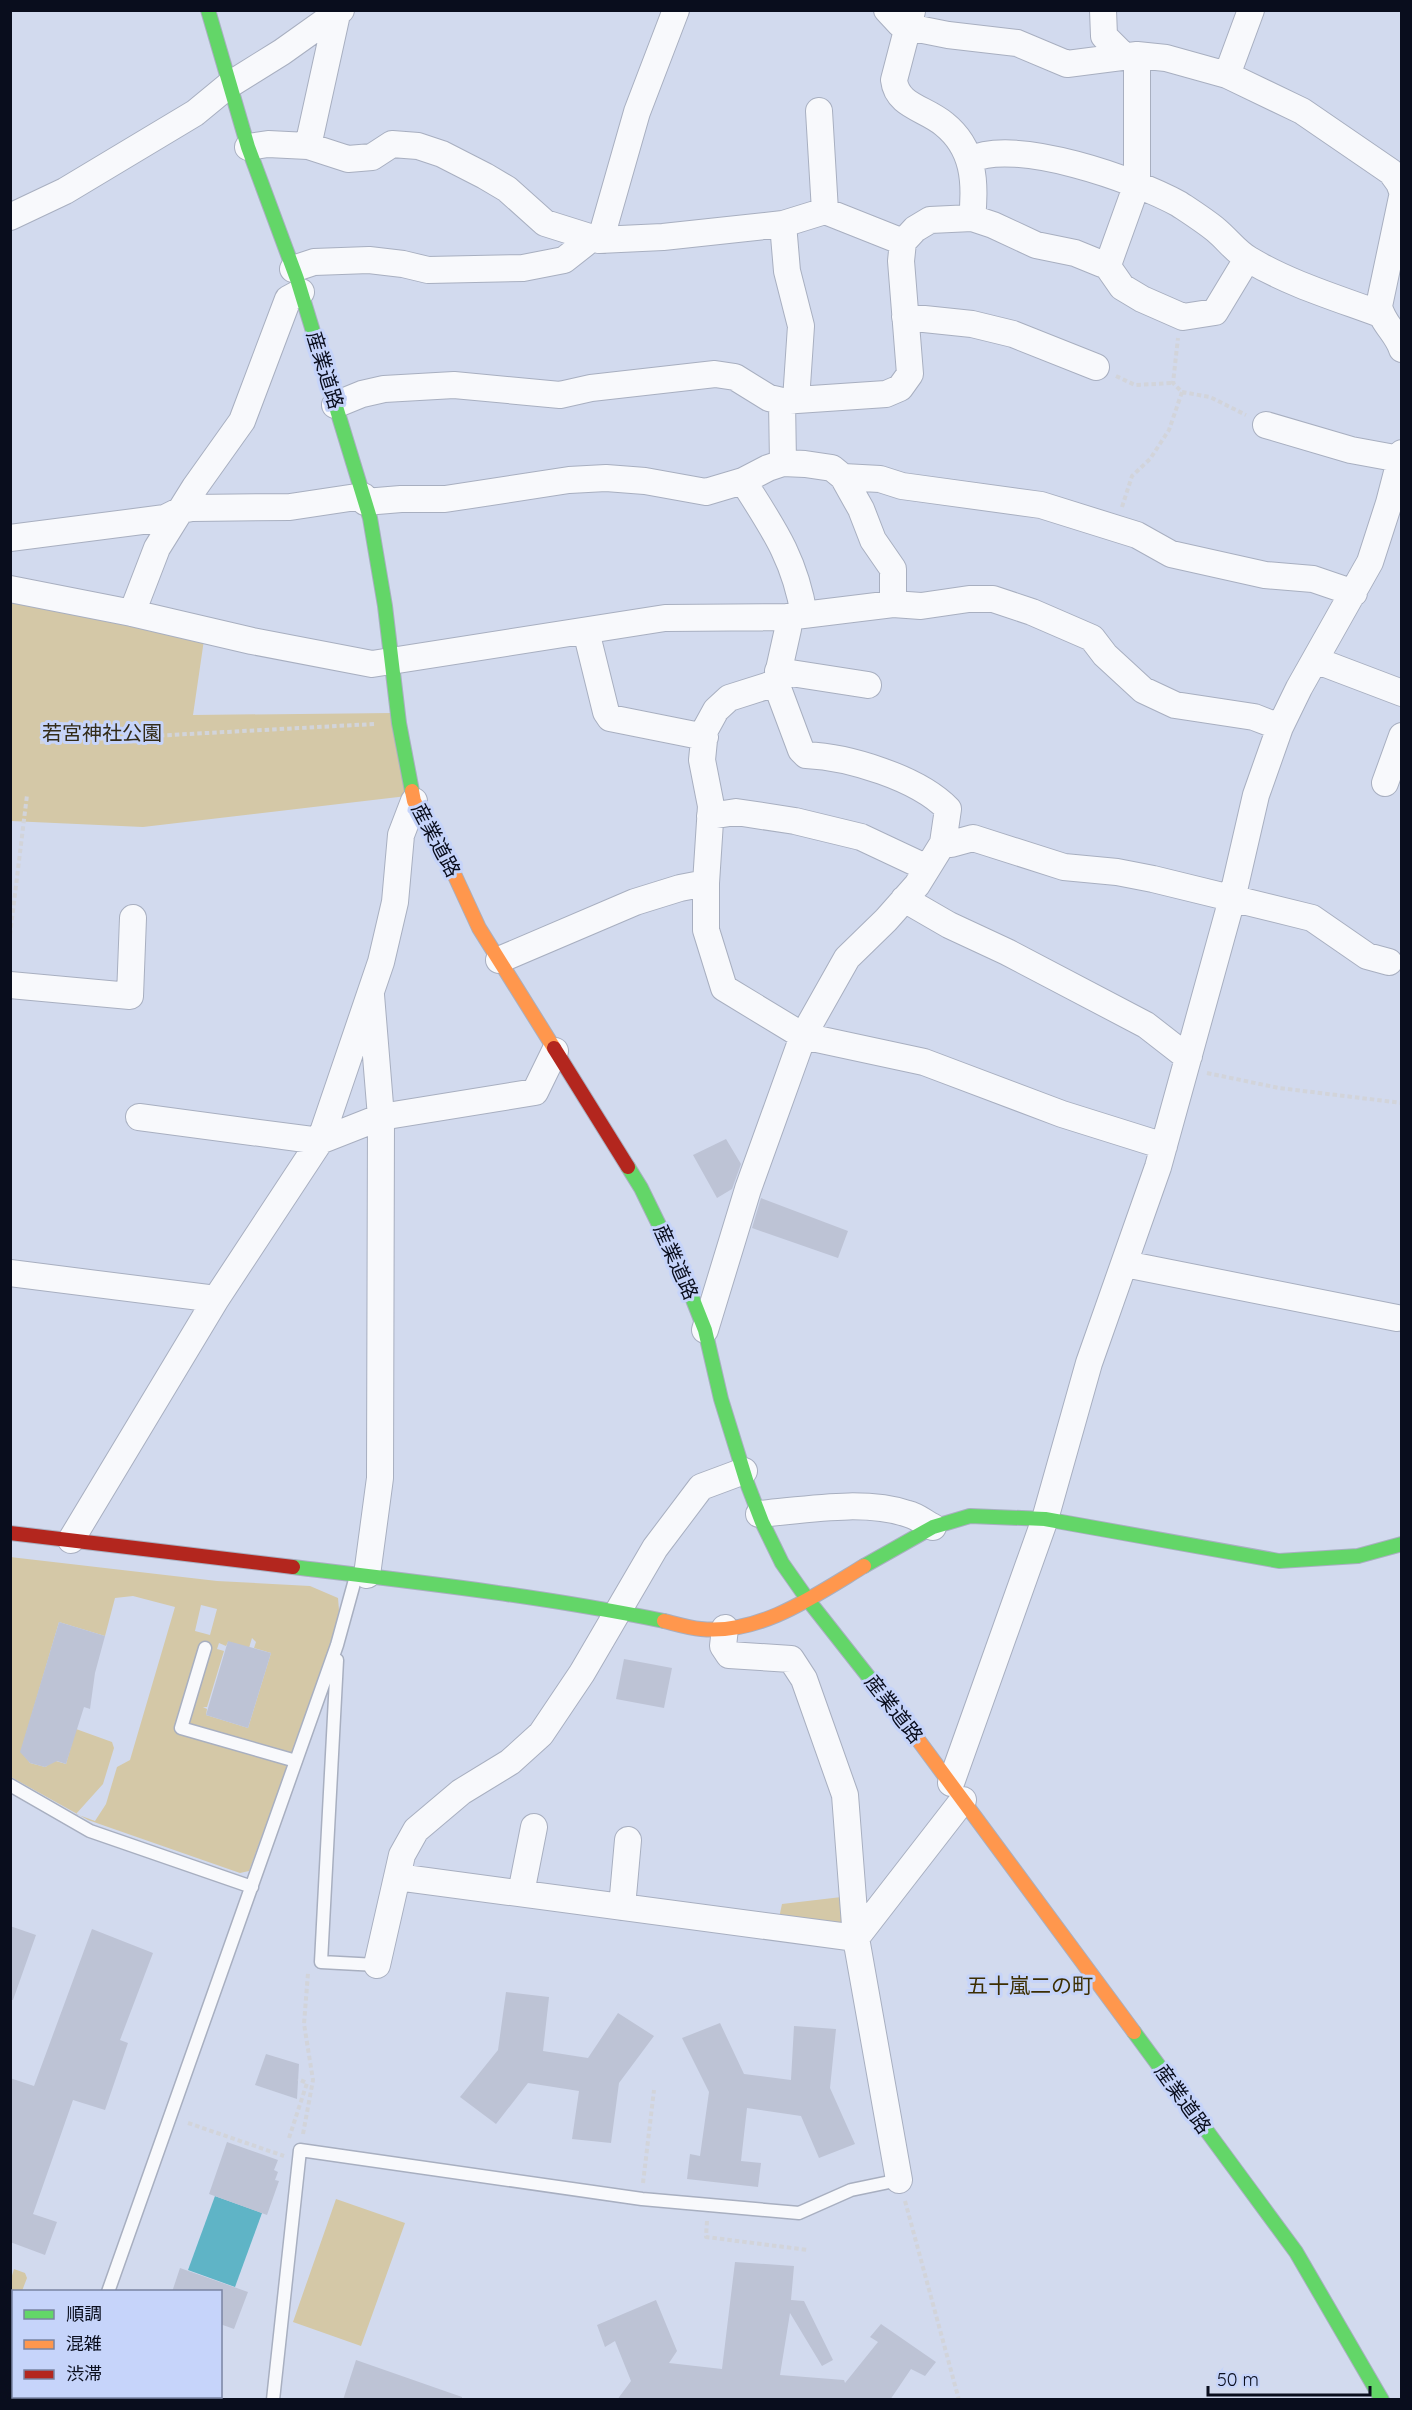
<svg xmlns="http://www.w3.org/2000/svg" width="1412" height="2410" font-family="Quicksand,'Noto Sans JP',sans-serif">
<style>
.green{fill:#d4c8a7;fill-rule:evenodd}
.water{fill:#5fb4c6}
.building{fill:#bdc3d5}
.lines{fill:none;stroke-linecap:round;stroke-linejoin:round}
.lane-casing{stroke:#a8afc0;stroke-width:15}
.street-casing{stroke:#a8afc0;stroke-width:28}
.fast-casing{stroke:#a8afc0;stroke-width:16}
.slow-casing{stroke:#a8afc0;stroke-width:16}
.jam-casing{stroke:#a8afc0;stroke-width:16}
.path{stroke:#d2d4da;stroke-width:4;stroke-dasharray:4.5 3;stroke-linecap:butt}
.lane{stroke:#f8f9fc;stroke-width:12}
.street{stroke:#f8f9fc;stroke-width:26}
.fast{stroke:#63d668;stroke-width:14}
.slow{stroke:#ff974d;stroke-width:14}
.jam{stroke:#b3261e;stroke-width:14}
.labels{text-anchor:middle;stroke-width:6;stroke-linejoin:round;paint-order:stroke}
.street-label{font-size:20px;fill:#090d1d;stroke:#c6d4fa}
.park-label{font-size:20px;fill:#322b19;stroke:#c6d4fa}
.neighbourhood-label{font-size:21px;fill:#3c2e03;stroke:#c6d4fa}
</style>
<rect width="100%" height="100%" fill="#d2daee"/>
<!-- green -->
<path class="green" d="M 10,587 L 205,633 L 193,715 L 392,713 L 407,796 L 143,827 L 11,821 Z
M 10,1557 L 217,1581 L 310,1586 L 338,1598 L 339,1610 L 331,1647 L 249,1871 L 240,1873 L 88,1820 L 11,1777 ZM 133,1596 L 175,1607 L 130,1760 L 117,1767 L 106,1804 L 95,1821 L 76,1814 L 103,1784 L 114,1748 L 112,1742 L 76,1729 L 66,1764 L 49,1759 L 47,1766 L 45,1767 L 30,1763 L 21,1751 L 59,1622 L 105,1636 L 115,1598 ZM 201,1605 L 217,1609 L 210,1635 L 195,1631 ZM 252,1638 L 256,1642 L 254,1648 L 271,1653 L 248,1728 L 206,1715 L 207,1709 L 203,1707 L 207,1707 L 224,1651 L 217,1649 L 219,1643 L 226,1646 L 228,1642 L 249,1648 Z
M 850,1896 L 851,1928 L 778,1923 L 782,1904 Z
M 336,2199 L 405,2223 L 361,2346 L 293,2322 Z
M 14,2269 L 25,2273 L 27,2278 L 22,2291 L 14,2292 L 13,2316 L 11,2324 L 11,2279 Z"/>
<!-- water -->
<path class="water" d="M 215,2196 L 262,2213 L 235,2287 L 188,2270 Z"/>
<!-- building -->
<path class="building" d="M 726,1139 L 741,1164 L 732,1189 L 717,1198 L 693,1155 Z
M 761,1198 L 848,1231 L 838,1258 L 752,1228 Z
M 59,1622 L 105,1636 L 95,1673 L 90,1709 L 84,1707 L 66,1764 L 57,1761 L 45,1767 L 30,1763 L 20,1752 Z
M 228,1641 L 271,1653 L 248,1728 L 206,1715 Z
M 624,1659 L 672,1668 L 664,1708 L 616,1699 Z
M 10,1926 L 36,1935 L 13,2000 L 10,2000 Z
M 92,1929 L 153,1953 L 120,2040 L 128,2043 L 105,2110 L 73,2100 L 33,2214 L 57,2222 L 45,2255 L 10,2242 L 10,2078 L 34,2086 Z
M 506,1992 L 549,1997 L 543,2051 L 588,2058 L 618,2013 L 654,2036 L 619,2083 L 611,2143 L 572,2139 L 579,2091 L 528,2083 L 496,2124 L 460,2097 L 498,2050 Z
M 720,2023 L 744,2074 L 791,2080 L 794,2026 L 836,2029 L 830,2088 L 855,2144 L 819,2158 L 801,2116 L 747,2108 L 741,2161 L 761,2163 L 758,2187 L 687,2179 L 690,2154 L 700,2156 L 709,2092 L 682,2038 Z
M 266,2054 L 299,2064 L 297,2099 L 255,2085 Z
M 227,2142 L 278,2160 L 274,2170 L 278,2172 L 275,2180 L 279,2181 L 267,2215 L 209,2194 Z
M 735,2262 L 794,2266 L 791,2300 L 804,2301 L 833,2360 L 822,2366 L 790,2313 L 780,2375 L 844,2380 L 845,2383 L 878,2342 L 870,2337 L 881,2324 L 936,2362 L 925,2376 L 911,2369 L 890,2400 L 617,2400 L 631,2381 L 615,2341 L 605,2347 L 597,2325 L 656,2300 L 677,2351 L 669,2363 L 722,2369 Z
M 180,2268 L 248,2292 L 234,2329 L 220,2324 L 220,2292 L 172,2292 Z
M 356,2360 L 462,2397 L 462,2400 L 343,2400 Z"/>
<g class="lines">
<!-- lane casing -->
<g class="lane-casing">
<path id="lane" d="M 205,1648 L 181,1728 L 296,1761
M 337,1660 L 321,1962 L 377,1965
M 10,1785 L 90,1831 L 252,1887
M 108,2292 L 337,1645 L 356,1576
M 96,2396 L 97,2400
M 273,2400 L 300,2150 L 642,2199 L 799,2213 L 851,2190 L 899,2180"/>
</g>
<!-- street casing -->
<g class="street-casing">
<path id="street" d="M 887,10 L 900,24 L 908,27 L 948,35 L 1017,43 L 1067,64 L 1137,55 L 1166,58 L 1227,75 L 1302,111 L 1391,172 L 1399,183 L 1402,191
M 1103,10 L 1104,36 L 1124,56
M 912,11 L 894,80 C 897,106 925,108 944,124 C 974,148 976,182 972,218
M 1227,75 L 1251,10
M 819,111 L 825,211
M 308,146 L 337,14
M 248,147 L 268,144 L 308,146 L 348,159 L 372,157 L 392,144 L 418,146 L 442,154 L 485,176 L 507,189 L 545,223 L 599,240 L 663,237 L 783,224 L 825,211 L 903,242
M 970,160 C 1015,137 1136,180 1179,204 C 1191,212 1205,221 1216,230 C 1228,240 1237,253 1250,260 C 1290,284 1337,298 1380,314
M 1402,197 L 1379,306 C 1382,323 1397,333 1402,349
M 10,217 L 65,191 L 195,113 L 229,85 L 282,52 L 341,10
M 783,224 L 787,271 L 801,326 L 796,400
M 604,240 L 603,231 L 637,112 L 676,10
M 1106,264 L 1122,287 L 1142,299 L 1183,317 L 1215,312 L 1247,259
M 293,269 L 314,262 L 369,260 L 403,264 L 428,270 L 523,268 L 564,260 L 592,238
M 905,317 L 972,324 L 1013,334 L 1096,367
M 335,405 L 362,394 L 384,389 L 454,385 L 560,395 L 591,388 L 715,374 L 735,377 L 769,398 L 782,401
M 1266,425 L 1351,450 L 1400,459
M 783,463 L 782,401 L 886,394 L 900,388 L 910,374 L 901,261 L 903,242 L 915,229 L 930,220 L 972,218 L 993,225 L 1036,245 L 1075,253 L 1102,264 L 1109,262 L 1137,184 L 1137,55
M 843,477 L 861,509 L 873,540 L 893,569 L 893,604
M 743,481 C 773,528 795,559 804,615
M 365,502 L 401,499 L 445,499 L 569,480 L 606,478 L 645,481 L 706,492 L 743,481 L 768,468 L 783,463 L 805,464 L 832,468 L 843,477 L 880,479 L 902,486 L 1041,505 L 1137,535 L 1171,554 L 1265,575 L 1313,579 L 1354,593
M 10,538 L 165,518 L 181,510 L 192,508 L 290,507 L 363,496
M 10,589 L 132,613 L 252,641 L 372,664 L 665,618 L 787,617 L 893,604 L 921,606 L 969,599 L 993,599 L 1032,612 L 1092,638 L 1105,655 L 1143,690 L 1175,705 L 1254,717 L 1280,727
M 132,613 L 157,548 L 195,487 L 242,421 L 288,299 L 301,292
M 586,631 L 606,712 L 610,718 L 705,737
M 1315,660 L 1402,693
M 778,671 L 868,685
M 776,683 L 729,698 L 716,710 L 705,730 L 702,760 L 711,806 L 706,883 L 706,930 L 724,988 L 803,1036 L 924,1062 L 1062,1114 L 1164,1146
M 1385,783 L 1402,736
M 710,816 L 736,812 L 795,821 L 861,837 L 927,868
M 943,843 L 951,844 L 973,838 L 1064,867 L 1117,872 L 1153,879 L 1312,918 L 1367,956 L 1389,962
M 904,899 L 949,925 L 1007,952 L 1146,1025 L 1182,1053 L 1189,1056
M 499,960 L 635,902 L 680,888 L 706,883
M 10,985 L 130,996 L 133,918
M 139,1117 L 320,1141 L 381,1117 L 535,1092 L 555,1051
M 1125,1264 L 1397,1318
M 10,1273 L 216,1299 L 71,1540
M 216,1299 L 320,1141 L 381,962 L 395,902 L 401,835 L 414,801
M 705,1330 L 748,1189 L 803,1036 L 847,958 L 886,920 L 917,885 L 943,843 L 948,809 C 918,778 849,757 806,755 L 801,750 L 776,683 L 788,629 L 787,617
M 759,1514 C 805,1510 864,1499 908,1514 C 917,1516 925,1523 933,1527
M 367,1575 L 380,1478 L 381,1117 L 371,995
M 725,1628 L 723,1646 L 729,1655 L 791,1659 L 804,1679 L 845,1795 L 856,1938 L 899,2180
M 951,1783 L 1045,1519 L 1089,1363 L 1158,1167 L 1232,899 L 1256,795 L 1280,727 L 1299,688 L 1370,562 L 1389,503 L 1402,453
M 397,1877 L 856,1938 L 963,1800
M 521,1893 L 534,1827
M 622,1907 L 628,1840
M 377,1965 L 402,1855 L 416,1830 L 461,1792 L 510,1762 L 541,1734 L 582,1673 L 655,1548 L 701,1487 L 744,1471"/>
</g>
<!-- fast casing -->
<g class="fast-casing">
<path id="fast" d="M 208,10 L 248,147 L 297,279 L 370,518 L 385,606 L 399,723 L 412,791
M 628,1167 L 641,1188 L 682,1272 L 705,1330 L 721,1399 L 747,1483 L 762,1522 L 782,1563 L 808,1600 L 916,1737
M 864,1566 L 933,1527 L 970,1516 L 1045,1519 L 1279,1561 L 1358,1556 L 1402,1544
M 293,1567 C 417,1582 542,1596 664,1621
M 1134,2032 L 1296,2252 L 1382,2400"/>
</g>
<!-- slow casing -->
<g class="slow-casing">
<path id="slow" d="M 412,791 L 414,801 L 455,876 L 479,928 L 554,1048
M 664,1621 C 676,1624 689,1628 701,1629 C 760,1635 816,1595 864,1566
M 916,1737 L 1134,2032"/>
</g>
<!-- jam casing -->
<g class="jam-casing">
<path id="jam" d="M 554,1048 L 628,1167
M 10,1533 L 293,1567"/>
</g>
<!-- path -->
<path class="path" d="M 1116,376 L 1135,385 L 1173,383
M 1182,392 L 1210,397 L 1246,415
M 1122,507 L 1132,476 L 1150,459 L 1169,430 L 1182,392 L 1173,383 L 1178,338
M 40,742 L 374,724
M 10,935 L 27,795
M 1207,1073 L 1279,1088 L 1402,1103
M 188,2123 L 284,2156
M 303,2134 L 313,2080 L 304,2024 L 308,1973
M 289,2138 L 307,2083 L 298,2079
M 643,2183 L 654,2090
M 905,2201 L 959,2400
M 707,2221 L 706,2237 L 808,2250"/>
<!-- lane -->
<use href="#lane" class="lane"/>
<!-- street -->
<use href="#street" class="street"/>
<!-- fast -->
<use href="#fast" class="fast"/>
<!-- slow -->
<use href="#slow" class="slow"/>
<!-- jam -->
<use href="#jam" class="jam"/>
</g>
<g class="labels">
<!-- street labels -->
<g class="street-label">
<text transform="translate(325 370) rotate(73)" y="7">産業道路</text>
<text transform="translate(436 840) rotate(62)" y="7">産業道路</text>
<text transform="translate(676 1262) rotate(66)" y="7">産業道路</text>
<text transform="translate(894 1709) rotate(52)" y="7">産業道路</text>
<text transform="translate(1183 2099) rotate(54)" y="7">産業道路</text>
</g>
<!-- park labels -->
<g class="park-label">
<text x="102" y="740">若宮神社公園</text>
</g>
<!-- neighbourhood labels -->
<g class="neighbourhood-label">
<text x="1030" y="1993">五十嵐二の町</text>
</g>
</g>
<!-- border -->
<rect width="1412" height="2410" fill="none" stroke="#090d1d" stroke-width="24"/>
<!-- legend -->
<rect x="12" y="2290" width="210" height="108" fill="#c6d4fa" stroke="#7a84a2" stroke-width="1.5"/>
<rect x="24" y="2310" width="30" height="9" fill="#63d668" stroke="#7a84a2" stroke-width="1.5"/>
<text x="66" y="2320" font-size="18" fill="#090d1d">順調</text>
<rect x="24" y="2340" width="30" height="9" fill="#ff974d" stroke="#7a84a2" stroke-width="1.5"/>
<text x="66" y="2350" font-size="18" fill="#090d1d">混雑</text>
<rect x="24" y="2370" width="30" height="9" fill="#b3261e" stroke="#7a84a2" stroke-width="1.5"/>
<text x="66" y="2380" font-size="18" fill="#090d1d">渋滞</text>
<!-- scale -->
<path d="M1208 2386v9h162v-9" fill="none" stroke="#090d1d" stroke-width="3"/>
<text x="1217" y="2386" font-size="18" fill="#090d1d" stroke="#c6d4fa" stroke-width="4.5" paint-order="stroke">50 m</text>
</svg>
